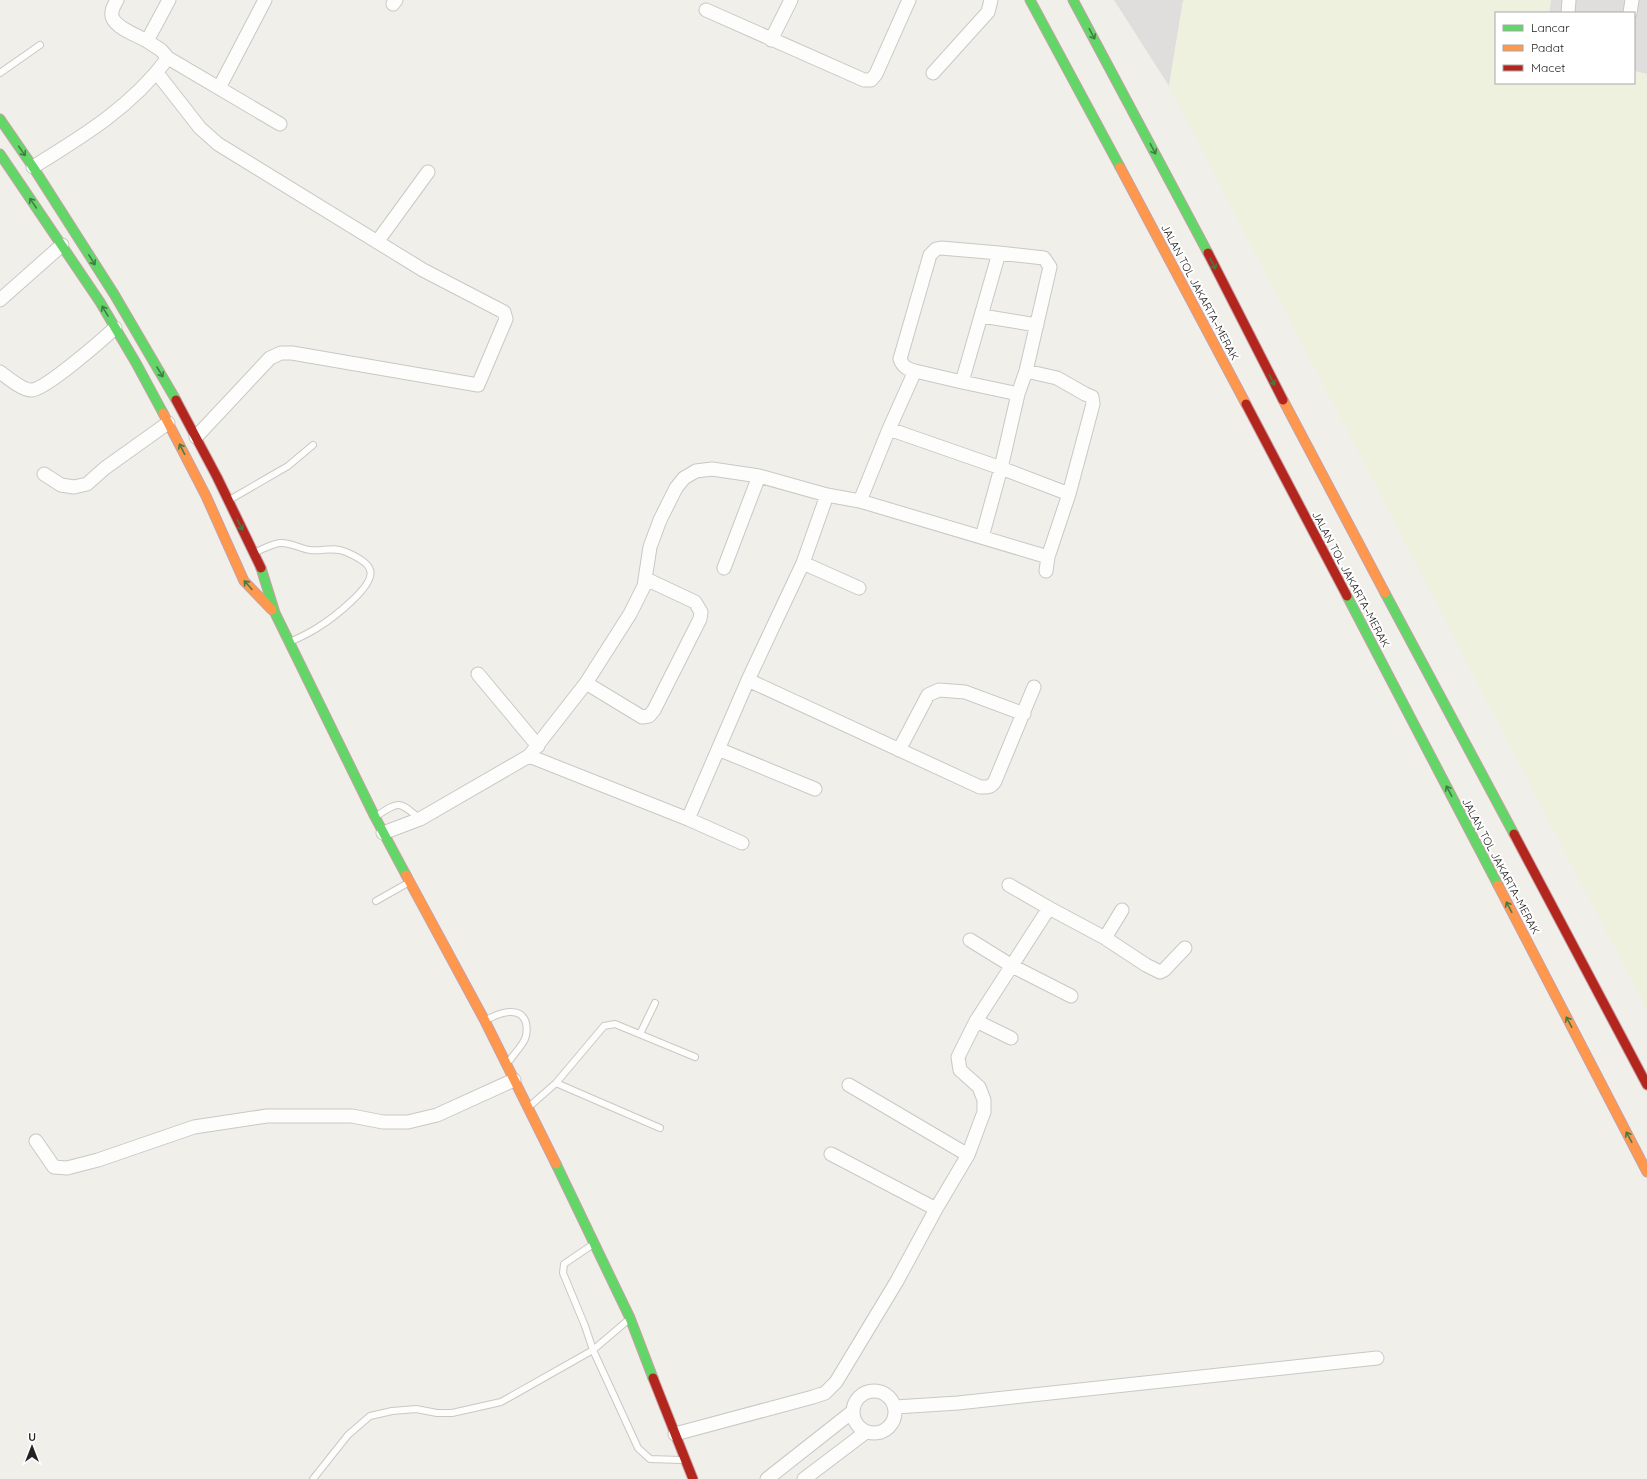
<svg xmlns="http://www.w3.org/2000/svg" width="1647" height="1479" font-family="Quicksand,sans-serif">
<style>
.residential{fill:#dfdedc}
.farmland{fill:#eef1dd}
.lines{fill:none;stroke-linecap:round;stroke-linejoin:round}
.lane-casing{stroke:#c9c8c6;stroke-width:8}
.street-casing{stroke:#c9c8c6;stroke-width:15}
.fast-casing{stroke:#c7a0a7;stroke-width:11}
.slow-casing{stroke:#c7a0a7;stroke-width:11}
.jam-casing{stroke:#c7a0a7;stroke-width:11}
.lane{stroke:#fdfdfc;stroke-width:6}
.street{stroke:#fdfdfc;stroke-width:13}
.fast{stroke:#63d668;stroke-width:9}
.slow{stroke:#ff974d;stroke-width:9}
.jam{stroke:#b3261e;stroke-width:9}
.oneway{stroke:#427c45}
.labels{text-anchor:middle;stroke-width:4;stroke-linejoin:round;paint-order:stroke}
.street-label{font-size:11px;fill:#222;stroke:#fff}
</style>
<rect width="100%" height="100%" fill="#f0efea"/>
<!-- residential -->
<path class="residential" d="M 1114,0 L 1185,0 L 1183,1 L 1169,86 Z
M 1551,0 L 1647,0 L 1647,74 L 1634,71 L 1634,13 L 1549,13 Z"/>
<!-- farmland -->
<path class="farmland" d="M 1185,0 L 1551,0 L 1549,13 L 1496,13 L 1496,83 L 1634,83 L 1634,71 L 1647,74 L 1647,1010 L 1169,86 L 1183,1 Z"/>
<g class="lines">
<!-- lane casing -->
<g class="lane-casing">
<path id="lane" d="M 0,73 L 40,45
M 231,499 L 288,466 L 313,445
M 258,551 C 265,548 272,544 280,543 C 290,542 301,549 310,550 C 322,552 333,546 346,552 C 353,555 368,562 370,570 C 376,586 330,620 317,628 C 309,633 301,637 292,641
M 378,815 C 400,800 400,802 420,819
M 376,901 L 406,884
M 488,1019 C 499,1013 521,1005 526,1023 C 527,1028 527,1034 525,1039 C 521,1047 515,1053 510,1060
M 640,1034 L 655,1003
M 556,1083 L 660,1128
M 531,1105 L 556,1083 L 604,1026 L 615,1024 L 695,1057
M 627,1321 L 593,1350 L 638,1448 L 650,1459 L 681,1460
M 313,1479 L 348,1435 L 370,1416 L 392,1411 L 416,1409 L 437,1413 L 452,1413 L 501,1402 L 593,1350 L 585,1326 L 563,1273 L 564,1264 L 592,1245"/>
</g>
<!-- street casing -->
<g class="street-casing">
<path id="street" d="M 117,0 C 115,4 112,8 112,12 C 109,26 137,35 147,41
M 393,4 L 396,0
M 706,10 L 864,80 L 871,80 L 876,74 L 909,0
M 1568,13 L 1569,0
M 1630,13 L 1632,0
M 771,40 L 791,0
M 168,58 L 280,124
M 157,73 L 200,128 L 218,144 L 423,270 L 500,310 L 504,312 L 506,319 L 478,385 L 292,353 L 281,353 L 270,358 L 196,437
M 933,73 L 988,12 L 991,0
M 219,88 L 265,0
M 33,167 C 85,135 131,107 168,58 L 161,50 L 147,41 L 169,0
M 377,242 L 428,172
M 0,300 L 62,245
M 982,316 L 1037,325
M 915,371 C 907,369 903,367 900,359 L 930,255 L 936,249 L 941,248 L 999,253
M 1026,371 L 1057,378 L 1085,394 L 1092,397 L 1093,404 L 1069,494 L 1048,557 L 1046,571
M 0,372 C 7,377 23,391 32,390 C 46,389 102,340 115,328
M 889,429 L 915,371 L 962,382
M 44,474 L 61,485 L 74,487 L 87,484 L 105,468 L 168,423
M 860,501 L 889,429 L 1001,468 L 1069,494
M 982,537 L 1001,468 L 1018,394 L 1026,371 L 1050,267 L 1044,258 L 999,253 L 962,382 L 1018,394
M 803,563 L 859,588
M 724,568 L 759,476
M 478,674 L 538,746
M 748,680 L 980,787 C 987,787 991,788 995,781 L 1034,687
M 586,683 L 642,717 L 649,716 L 654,710 L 700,619 L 701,612 L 695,602 L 646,579
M 718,749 L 815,789
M 899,750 L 928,695 L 939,690 L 965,692 L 1024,714
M 529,756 L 688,819 L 742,843
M 688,819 L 748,680 L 803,563 L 827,495
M 383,833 L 420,819 L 529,756 L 586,683 L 630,614 L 644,586 L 650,547 L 660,520 L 676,488 L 684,478 L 696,471 L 712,469 L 759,476 L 827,495 L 860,501 L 1048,557
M 1009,885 L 1049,908
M 1105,938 L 1122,910
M 970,940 L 1012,966 L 1071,996
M 976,1021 L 1011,1038
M 849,1085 L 968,1155
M 36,1141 L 54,1167 L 67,1168 L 98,1160 L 194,1127 L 267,1116 L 352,1116 L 383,1122 L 408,1122 L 437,1115 L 514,1080
M 831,1154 L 936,1209
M853 1412a21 21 0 1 1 42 0a21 21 0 1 1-42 0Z
M 895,1407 L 958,1403 L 1377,1358
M 675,1434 L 813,1397 L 825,1393 L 836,1382 L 897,1281 L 936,1209 L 968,1155 L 984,1112 L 984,1100 L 979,1087 L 960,1070 L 958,1057 L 976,1021 L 1049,908 L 1105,938 L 1146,965 L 1160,972 L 1164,970 L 1185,948
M 767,1479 L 852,1412
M 804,1479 L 866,1432"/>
</g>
<!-- fast casing -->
<g class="fast-casing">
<path id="fast" d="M 1030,0 L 1120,167
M 1073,0 L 1208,253
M 0,119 L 33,167 L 114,294 L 176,400
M 0,154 L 100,302 L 136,363 L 163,413
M 261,568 L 275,613 L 375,817 L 406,875
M 1385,593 L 1514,834
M 1347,596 L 1498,885
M 556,1164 L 630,1318 L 653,1378"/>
</g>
<!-- slow casing -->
<g class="slow-casing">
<path id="slow" d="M 1120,167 L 1246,404
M 1283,400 L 1385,593
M 163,413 L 206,496 L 244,581 L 272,610
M 406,875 L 485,1021 L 556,1164
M 1498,885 L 1647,1172"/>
</g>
<!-- jam casing -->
<g class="jam-casing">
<path id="jam" d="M 1208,253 L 1283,400
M 176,400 L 217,477 L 261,568
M 1246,404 L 1347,596
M 1514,834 L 1647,1085
M 653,1378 L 693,1479"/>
</g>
<!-- lane -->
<use href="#lane" class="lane"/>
<!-- street -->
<use href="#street" class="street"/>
<!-- fast -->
<use href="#fast" class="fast"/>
<!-- slow -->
<use href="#slow" class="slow"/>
<!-- jam -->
<use href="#jam" class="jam"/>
</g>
<!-- one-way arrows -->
<defs><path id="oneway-shaft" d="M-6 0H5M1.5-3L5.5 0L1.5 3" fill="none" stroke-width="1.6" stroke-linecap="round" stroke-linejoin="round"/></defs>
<g class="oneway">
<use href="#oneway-shaft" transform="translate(1092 34) rotate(62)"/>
<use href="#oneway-shaft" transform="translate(1153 149) rotate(62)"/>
<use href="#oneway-shaft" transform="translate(22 151) rotate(55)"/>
<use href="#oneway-shaft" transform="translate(33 203) rotate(-124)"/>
<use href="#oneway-shaft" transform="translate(92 260) rotate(58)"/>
<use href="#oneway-shaft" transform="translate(1213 264) rotate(63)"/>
<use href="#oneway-shaft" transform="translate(105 311) rotate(-121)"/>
<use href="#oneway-shaft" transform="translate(160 372) rotate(59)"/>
<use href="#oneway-shaft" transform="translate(1272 380) rotate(63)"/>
<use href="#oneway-shaft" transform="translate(182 449) rotate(-117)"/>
<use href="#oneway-shaft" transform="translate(240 525) rotate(63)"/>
<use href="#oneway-shaft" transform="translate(248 585) rotate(-132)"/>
<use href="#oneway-shaft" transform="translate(1449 791) rotate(-118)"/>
<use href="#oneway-shaft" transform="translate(1509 907) rotate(-118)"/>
<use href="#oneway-shaft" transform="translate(1569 1022) rotate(-118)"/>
<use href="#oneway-shaft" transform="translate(1629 1137) rotate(-118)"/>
</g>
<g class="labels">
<!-- street labels -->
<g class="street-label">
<text transform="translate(1200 292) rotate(62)" y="4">JALAN TOL JAKARTA–MERAK</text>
<text transform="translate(1351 579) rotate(62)" y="4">JALAN TOL JAKARTA–MERAK</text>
<text transform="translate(1501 866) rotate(62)" y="4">JALAN TOL JAKARTA–MERAK</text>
</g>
</g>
<!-- legend -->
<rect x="1495" y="12" width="140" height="72" fill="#ffffff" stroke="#a7a7a7"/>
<rect x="1503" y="25" width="20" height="6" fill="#63d668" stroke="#a7a7a7"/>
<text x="1531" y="32" font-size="12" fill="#222222">Lancar</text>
<rect x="1503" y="45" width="20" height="6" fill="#ff974d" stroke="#a7a7a7"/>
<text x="1531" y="52" font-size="12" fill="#222222">Padat</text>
<rect x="1503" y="65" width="20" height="6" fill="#b3261e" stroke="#a7a7a7"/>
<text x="1531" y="72" font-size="12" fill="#222222">Macet</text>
<!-- north arrow -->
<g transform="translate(32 1447)" stroke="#ffffff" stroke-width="3" paint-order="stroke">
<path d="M0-3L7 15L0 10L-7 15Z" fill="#222222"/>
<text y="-6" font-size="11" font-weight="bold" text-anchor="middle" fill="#222222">U</text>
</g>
</svg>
